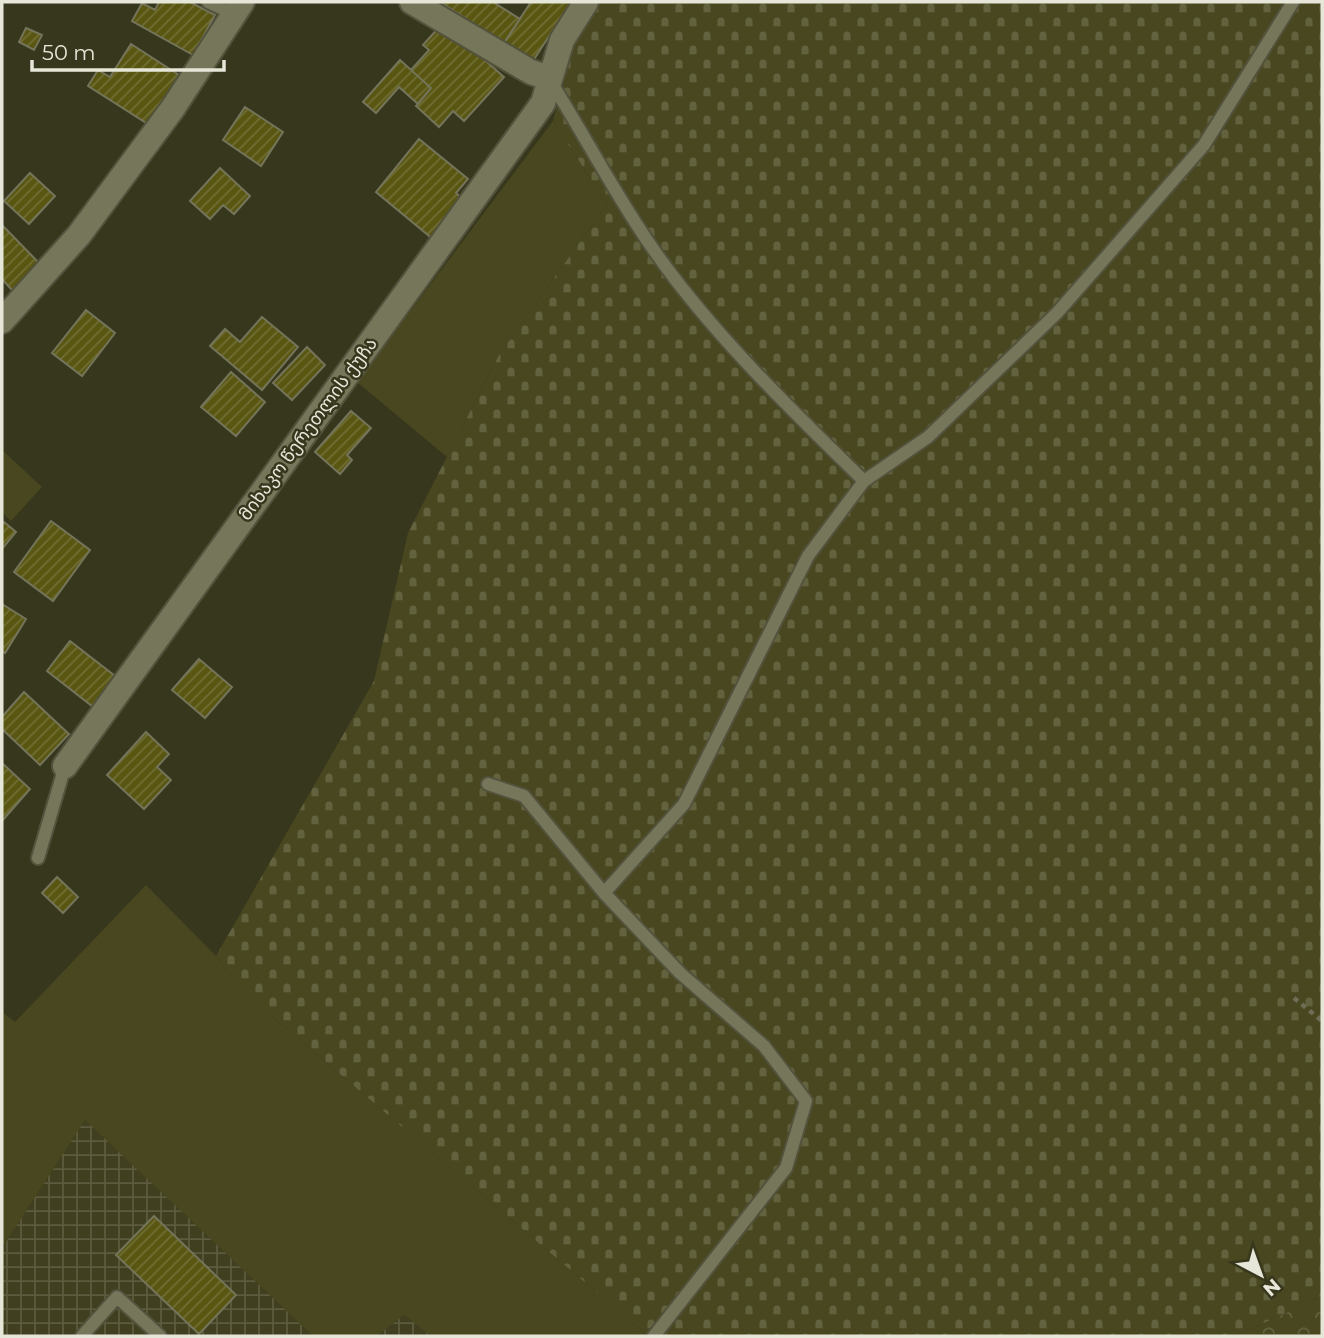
<svg xmlns="http://www.w3.org/2000/svg" width="1324" height="1338" font-family="Montserrat,'Noto Sans Georgian',sans-serif">
<style>
.industrial{fill:url(#industrial-grid)}
.grass{fill:#49471f}
.forest{fill:url(#forest-crowns)}
.cemetery{fill:url(#cemetery-stones)}
.building{fill:url(#building-hatch);stroke:#74745a;stroke-width:2}
.lines{fill:none;stroke-linecap:round;stroke-linejoin:round}
.service-casing{stroke:#53523d;stroke-width:16}
.minor-casing{stroke:#53523d;stroke-width:28}
.path{stroke:#6e6e58;stroke-width:4.5;stroke-dasharray:5 5;stroke-linecap:butt}
.service{stroke:#76765b;stroke-width:12}
.minor{stroke:#76765b;stroke-width:24}
.labels{text-anchor:middle;stroke-width:5;stroke-linejoin:round;paint-order:stroke}
.street-label{font-size:18px;fill:#e7e7d9;stroke:#37371e}
</style>
<defs>
<pattern id="industrial-grid" width="8" height="8" patternUnits="userSpaceOnUse" patternTransform="scale(1.75)"><rect width="8" height="8" fill="#403f1f"/><path d="M0 4h8M4 0v8" fill="none" stroke="#5c5b3f"/></pattern>
<pattern id="forest-crowns" width="20" height="18" patternUnits="userSpaceOnUse" patternTransform="scale(1.75)"><rect width="20" height="18" fill="#49471f"/><path d="M2 6a3 3 0 1 1 6 0M12 15a3 3 0 1 1 6 0" fill="none" stroke="#63623f"/></pattern>
<pattern id="cemetery-stones" width="16" height="16" patternUnits="userSpaceOnUse" patternTransform="scale(1.75)"><rect width="16" height="16" fill="#49471f"/><path d="M2 7V4a2 2 0 0 1 4 0v3zM10 15v-3a2 2 0 0 1 4 0v3z" fill="#63623f"/></pattern>
<pattern id="building-hatch" width="6" height="6" patternUnits="userSpaceOnUse" patternTransform="scale(1.75)"><rect width="6" height="6" fill="#595612"/><path d="M-1 1l2-2M0 6l6-6M5 7l2-2" fill="none" stroke="#716e34"/></pattern>
</defs>
<rect width="100%" height="100%" fill="#37371e"/>
<!-- industrial -->
<path class="industrial" d="M 85,1119 L 313,1336 L 2,1336 L 2,1248 Z
M 404,1315 L 431,1336 L 377,1336 Z"/>
<!-- grass -->
<path class="grass" d="M 553,121 L 607,204 L 499,355 L 447,457 L 357,382 Z
M 2,450 L 42,487 L 11,521 L 2,512 Z
M 146,885 L 216,956 L 241,990 L 648,1336 L 431,1336 L 404,1315 L 377,1336 L 313,1336 L 85,1120 L 2,1248 L 2,1012 L 15,1022 Z"/>
<!-- forest -->
<path class="forest" d="M 1322,1296 L 1322,1336 L 1236,1336 Z"/>
<!-- cemetery -->
<path class="cemetery" d="M 601,2 L 1322,2 L 1322,1296 L 1236,1336 L 648,1336 L 241,990 L 216,956 L 374,681 L 408,533 L 499,355 L 607,204 L 553,121 L 575,42 Z"/>
<!-- building -->
<path class="building" d="M 159,2 L 190,2 L 215,15 L 193,55 L 132,21 L 142,3 L 155,10 Z
M 440,2 L 493,2 L 520,19 L 504,43 Z
M 531,2 L 571,2 L 533,61 L 504,43 Z
M 443,23 L 504,77 L 464,121 L 453,111 L 439,127 L 416,106 L 431,88 L 411,70 L 429,50 L 423,45 Z
M 26,28 L 42,35 L 34,50 L 19,42 Z
M 131,44 L 179,75 L 148,124 L 88,86 L 98,70 L 110,77 Z
M 400,60 L 431,88 L 418,104 L 399,87 L 376,113 L 363,102 Z
M 245,107 L 283,132 L 261,166 L 223,140 Z
M 419,139 L 468,179 L 456,193 L 466,202 L 434,240 L 376,192 Z
M 220,168 L 250,196 L 234,214 L 223,205 L 210,219 L 190,201 Z
M 30,173 L 55,196 L 29,224 L 4,201 Z
M 2,225 L 39,263 L 12,290 L 2,279 Z
M 86,310 L 115,333 L 82,376 L 52,353 Z
M 262,317 L 298,347 L 262,390 L 210,346 L 225,329 L 240,342 Z
M 307,347 L 325,365 L 292,400 L 273,383 Z
M 231,372 L 265,402 L 236,436 L 201,407 Z
M 351,411 L 371,428 L 347,455 L 352,460 L 340,474 L 315,452 Z
M 51,521 L 90,550 L 53,601 L 14,572 Z
M 4,522 L 16,532 L 2,549 L 2,525 Z
M 2,604 L 26,619 L 5,653 L 2,651 Z
M 70,641 L 115,676 L 92,706 L 47,671 Z
M 199,659 L 232,687 L 205,718 L 172,690 Z
M 24,692 L 69,734 L 40,765 L 2,729 L 2,717 Z
M 146,732 L 169,754 L 157,767 L 171,780 L 144,809 L 107,775 Z
M 2,763 L 30,789 L 2,821 Z
M 57,877 L 78,897 L 63,913 L 42,893 Z
M 154,1216 L 236,1295 L 199,1334 L 116,1255 Z"/>
<g class="lines">
<!-- service casing -->
<g class="service-casing">
<path id="service" d="M 208,2 L 234,14
M 551,82 C 591,146 626,215 672,275 C 729,350 797,415 864,481
M 488,784 L 524,796 L 604,893
M 38,858 L 65,766
M 82,1336 L 117,1297 L 160,1336
M 654,1336 L 786,1168 L 806,1101 L 764,1046 L 680,973 L 604,893 L 684,804 L 808,556 L 864,481 L 928,437 L 1057,313 L 1204,145 L 1293,2"/>
</g>
<!-- minor casing -->
<g class="minor-casing">
<path id="minor" d="M 412,2 L 531,72 L 549,78
M 2,321 L 79,235 L 173,108 L 242,2
M 65,766 L 543,103 L 562,40 L 586,2"/>
</g>
<!-- path -->
<path class="path" d="M 1294,998 L 1322,1021"/>
<!-- service -->
<use href="#service" class="service"/>
<!-- minor -->
<use href="#minor" class="minor"/>
</g>
<g class="labels">
<!-- street labels -->
<g class="street-label">
<text transform="translate(308 429) rotate(-54)" y="6">მიხაკო წერეთლის ქუჩა</text>
</g>
</g>
<!-- border -->
<rect width="1324" height="1338" fill="none" stroke="#e7e7d9" stroke-width="7"/>
<!-- north arrow -->
<g transform="translate(1261 1275) rotate(139)" stroke="#37371e" stroke-width="5" paint-order="stroke">
<path d="M0-5L12 26L0 18L-12 26Z" fill="#e7e7d9"/>
<text y="-10" font-size="19" font-weight="bold" text-anchor="middle" fill="#e7e7d9">N</text>
</g>
<!-- scale -->
<path d="M32 60v10h192v-10" fill="none" stroke="#e7e7d9" stroke-width="3.5"/>
<text x="42" y="60" font-size="21" fill="#e7e7d9" stroke="#37371e" stroke-width="5" paint-order="stroke">50 m</text>
</svg>
